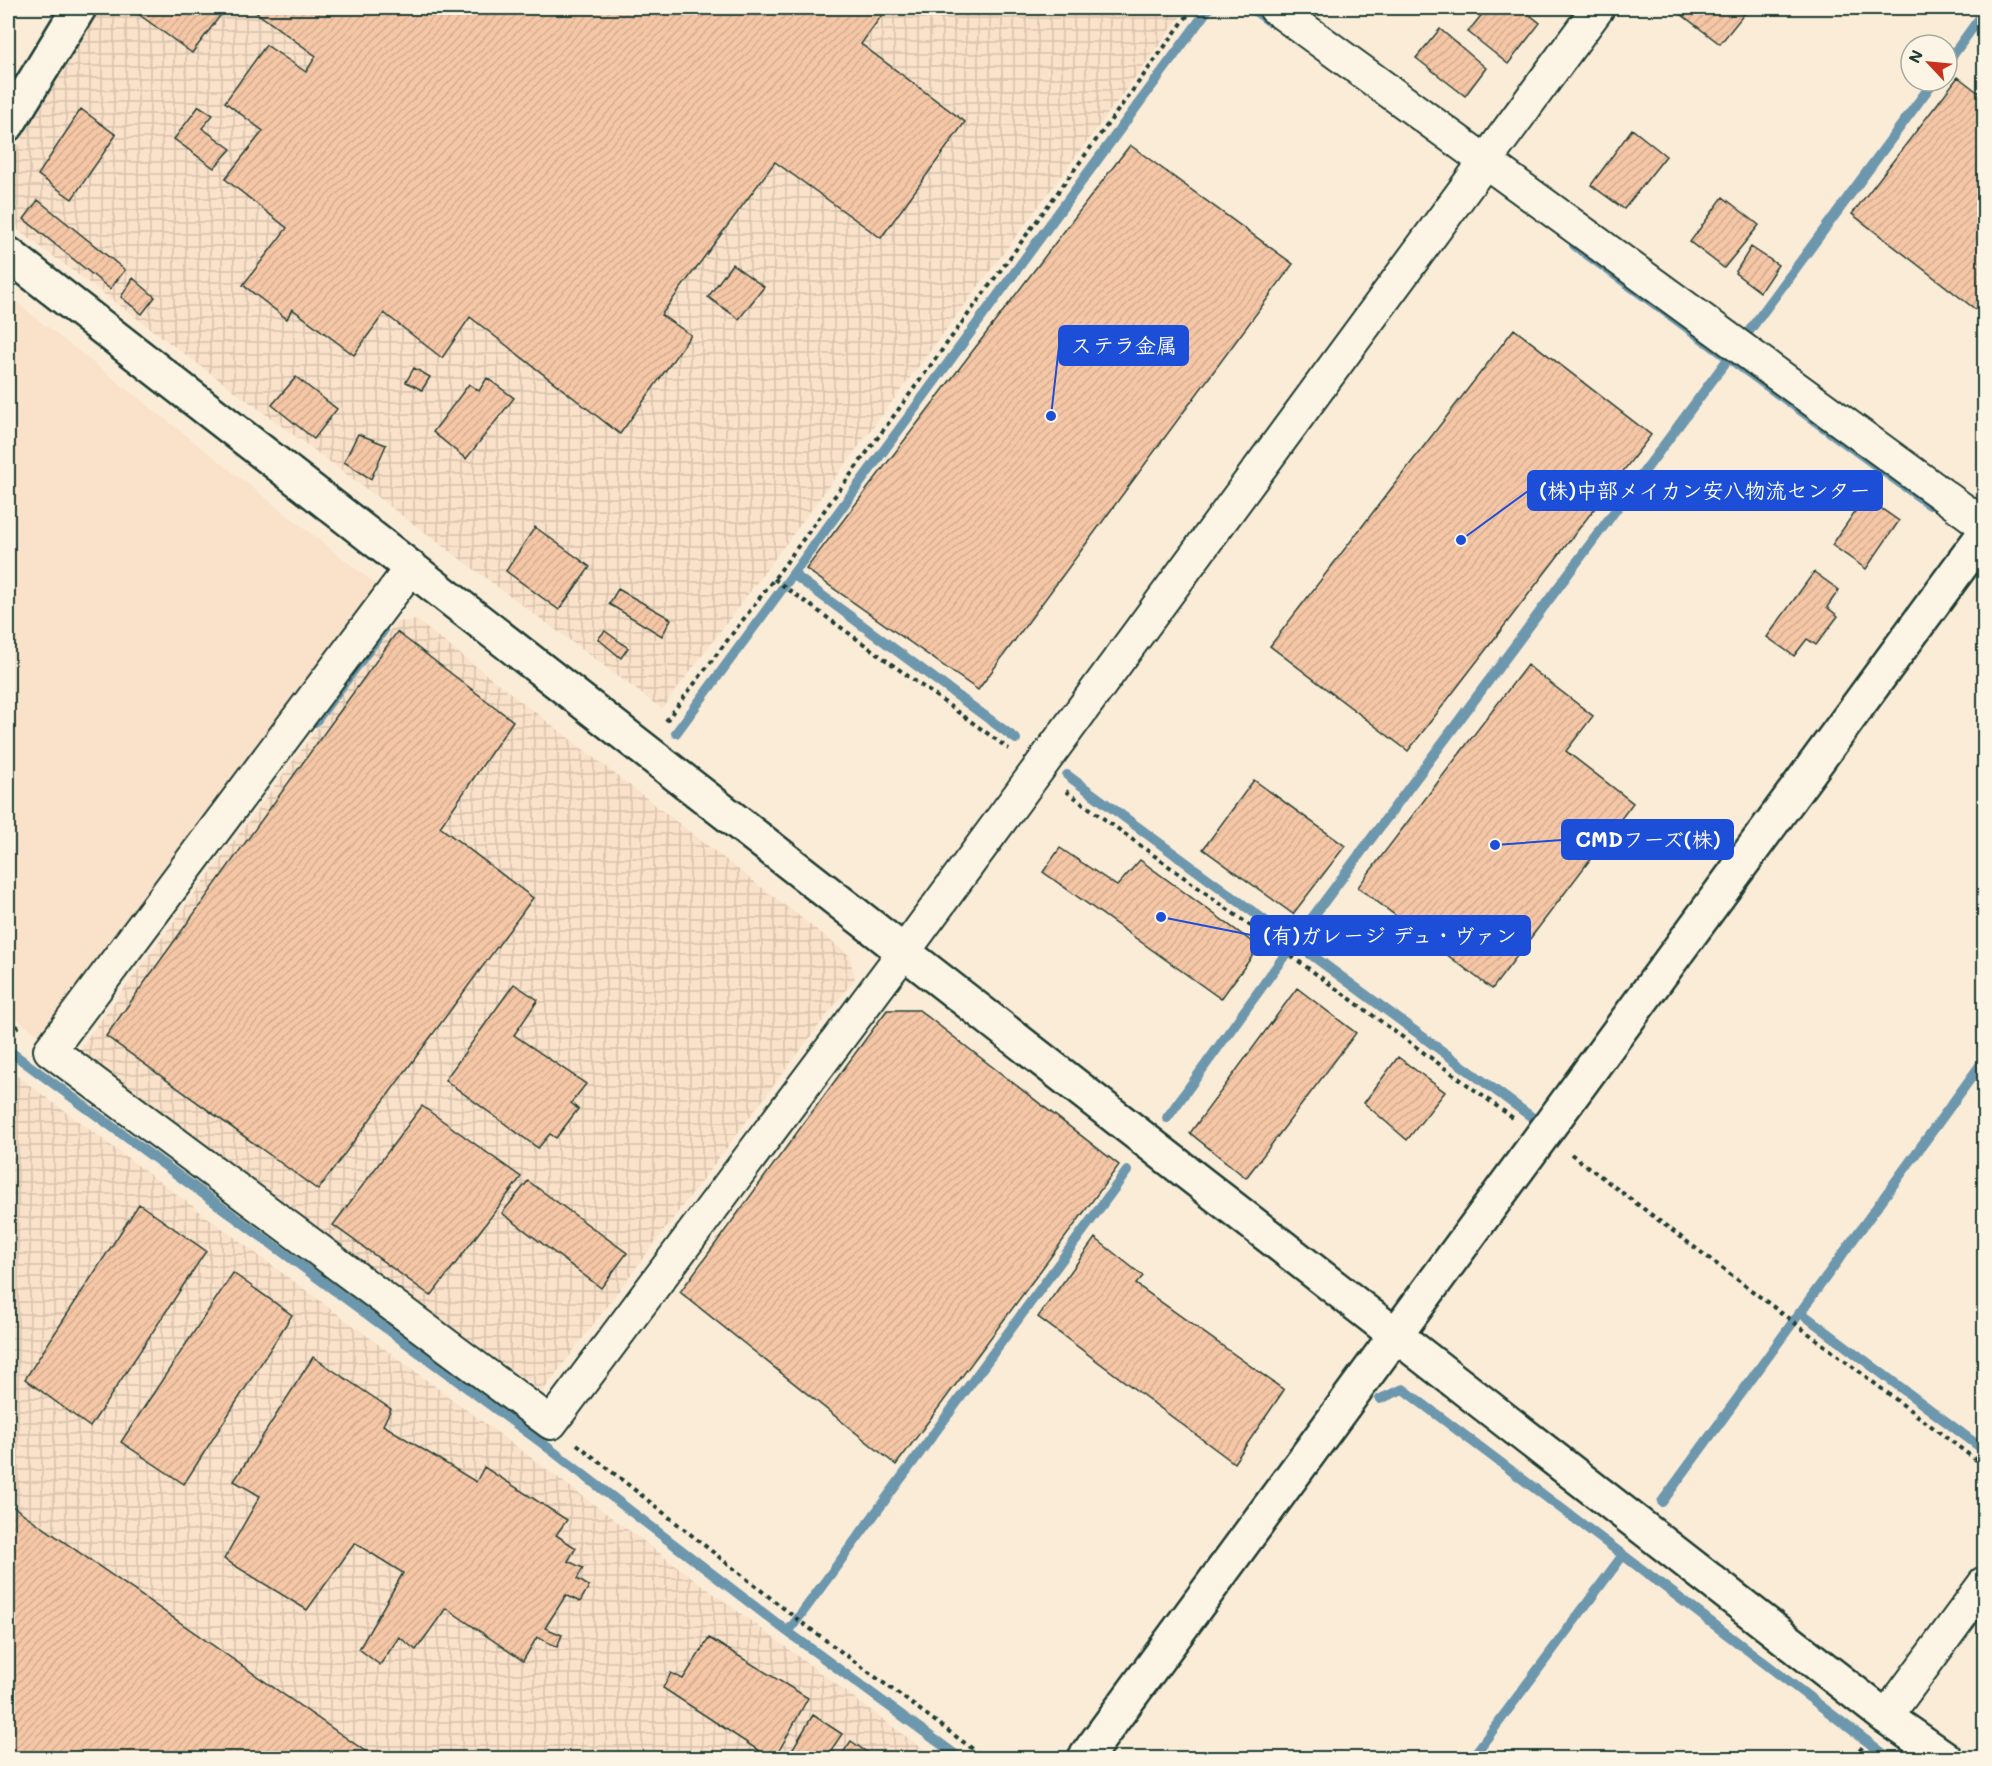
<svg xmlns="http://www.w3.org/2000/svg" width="1992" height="1766" font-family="Mali,'Klee One',sans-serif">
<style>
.built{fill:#fae1c9}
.industrial{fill:url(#industrial-grid)}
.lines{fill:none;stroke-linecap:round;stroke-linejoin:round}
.stream{stroke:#6d97ad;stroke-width:10}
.building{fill:url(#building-hatch);stroke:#1f3d34;stroke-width:1.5}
.minor-casing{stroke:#1f3d34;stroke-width:36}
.tertiary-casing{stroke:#1f3d34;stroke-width:38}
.path{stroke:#1f3d34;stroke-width:4;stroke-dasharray:4.5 4.5;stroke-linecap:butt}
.minor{stroke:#fcf5e5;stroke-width:32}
.tertiary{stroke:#fcf5e5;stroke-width:33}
.leader{fill:none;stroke:#1d4ed8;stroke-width:2}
.callout-dot{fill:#1d4ed8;stroke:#fcf5e5;stroke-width:2}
.callout{fill:#1d4ed8;stroke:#1d4ed8;stroke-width:2}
.callout-label{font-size:21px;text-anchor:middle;font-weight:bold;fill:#fff}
</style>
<defs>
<pattern id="industrial-grid" width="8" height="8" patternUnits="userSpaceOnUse" patternTransform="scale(1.5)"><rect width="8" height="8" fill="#fae1c9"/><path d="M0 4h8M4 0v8" fill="none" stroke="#d6c2ad"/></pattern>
<pattern id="building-hatch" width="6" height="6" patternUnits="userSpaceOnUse" patternTransform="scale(1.5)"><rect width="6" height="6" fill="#f6c7a6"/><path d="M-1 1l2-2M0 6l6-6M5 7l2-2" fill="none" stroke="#d2ac90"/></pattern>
</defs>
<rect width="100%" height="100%" fill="#fbecd8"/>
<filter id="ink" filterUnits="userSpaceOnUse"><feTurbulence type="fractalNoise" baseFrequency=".0167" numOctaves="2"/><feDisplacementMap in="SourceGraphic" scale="12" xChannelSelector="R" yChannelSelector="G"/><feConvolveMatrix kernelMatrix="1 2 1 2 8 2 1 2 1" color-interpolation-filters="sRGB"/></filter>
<g filter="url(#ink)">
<!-- built -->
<path class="built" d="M 8,296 L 378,586 L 357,622 L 45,1040 L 8,1012 Z"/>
<!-- industrial -->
<path class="industrial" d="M 101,8 L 1187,8 L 662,709 L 18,230 L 8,162 Z
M 416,620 L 849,955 L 855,978 L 542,1392 L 84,1060 L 81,1047 L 396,622 Z
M 8,1069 L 935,1758 L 8,1758 Z"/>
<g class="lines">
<!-- stream -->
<path class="stream" d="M 1251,8 L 1270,22
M 1947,63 L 1984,12
M 1574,245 L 1930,505
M 1744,338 L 1934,81
M 315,722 L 383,631
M 676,733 L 793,574
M 1016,739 L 793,574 L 1209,8
M 1067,775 L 1533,1118
M 8,1050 L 542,1443 L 788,1632 L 960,1758
M 1167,1118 L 1295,941 L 1728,359
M 1800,1312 L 1984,1450
M 1380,1399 L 1403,1389 L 1623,1555 L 1472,1758
M 1662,1502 L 1984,1060
M 1623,1555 L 1889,1758
M 788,1632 L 1127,1171"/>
</g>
<!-- building -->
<path class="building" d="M 130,8 L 226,8 L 192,53 Z
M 250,8 L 887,8 L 861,44 L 965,122 L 881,238 L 775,162 L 661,315 L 691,335 L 620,434 L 470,317 L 442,358 L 384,313 L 354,355 L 292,309 L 287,319 L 243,285 L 287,228 L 225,179 L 263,131 L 225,102 L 266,45 L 306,72 L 316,56 Z
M 1487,8 L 1521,8 L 1540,23 L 1508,64 L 1468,32 Z
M 1673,8 L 1749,8 L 1720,44 Z
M 1440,29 L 1486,68 L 1465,96 L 1416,58 Z
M 1958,77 L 1984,97 L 1984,316 L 1852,214 Z
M 199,106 L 213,115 L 202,128 L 231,149 L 214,168 L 174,139 Z
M 81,109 L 116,135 L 72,199 L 38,175 Z
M 1632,129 L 1666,156 L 1624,209 L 1591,185 Z
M 1130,145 L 1293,264 L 978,690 L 806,569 Z
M 1723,197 L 1759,225 L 1724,268 L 1690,242 Z
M 38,200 L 125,270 L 110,289 L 24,219 Z
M 1751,247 L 1778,265 L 1760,292 L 1735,273 Z
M 732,264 L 764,287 L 739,319 L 708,297 Z
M 133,278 L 155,297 L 142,314 L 121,297 Z
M 1514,329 L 1651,435 L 1408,751 L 1270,646 Z
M 414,368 L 430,377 L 422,390 L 406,382 Z
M 296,377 L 337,409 L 314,439 L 272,405 Z
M 487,378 L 514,398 L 466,459 L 433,432 L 469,384 L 479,391 Z
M 358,434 L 386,445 L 371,479 L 344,462 Z
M 1865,497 L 1899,521 L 1866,569 L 1832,545 Z
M 535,527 L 590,567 L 559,610 L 506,571 Z
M 1814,572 L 1839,590 L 1827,607 L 1838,616 L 1816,645 L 1807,639 L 1794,656 L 1767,637 Z
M 618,589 L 671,619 L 662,636 L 609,604 Z
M 605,631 L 628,648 L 621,658 L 598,639 Z
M 397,632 L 513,721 L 440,827 L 533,898 L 318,1190 L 106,1036 Z
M 1527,665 L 1593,716 L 1566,751 L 1633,803 L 1492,989 L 1358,887 Z
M 1254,780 L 1345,846 L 1293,914 L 1203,849 Z
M 1060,848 L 1117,886 L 1140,860 L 1259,947 L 1221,999 L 1043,872 Z
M 514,984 L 538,1000 L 514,1035 L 586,1084 L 571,1103 L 578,1109 L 556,1138 L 550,1134 L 538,1148 L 445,1080 Z
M 1297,988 L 1356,1033 L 1246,1178 L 1190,1133 Z
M 887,1010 L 919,1010 L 1119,1165 L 896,1465 L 680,1292 Z
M 1398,1057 L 1445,1092 L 1407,1140 L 1364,1103 Z
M 422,1106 L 521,1177 L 431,1296 L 333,1225 Z
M 528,1181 L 627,1253 L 601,1288 L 502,1213 Z
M 139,1204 L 206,1251 L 90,1427 L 25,1379 Z
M 1095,1238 L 1143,1276 L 1136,1284 L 1284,1390 L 1234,1463 L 1038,1317 Z
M 233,1273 L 292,1315 L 184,1484 L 121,1442 Z
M 8,1276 L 15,1281 L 8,1293 Z
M 313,1357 L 391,1409 L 383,1425 L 476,1482 L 484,1467 L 567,1520 L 556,1535 L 576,1548 L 568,1561 L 583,1568 L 577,1579 L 589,1586 L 580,1602 L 566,1595 L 545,1628 L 562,1635 L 557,1647 L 537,1637 L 523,1661 L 446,1608 L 416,1650 L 399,1637 L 380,1665 L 359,1649 L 403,1573 L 355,1543 L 307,1610 L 224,1559 L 260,1496 L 234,1481 Z
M 8,1503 L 375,1758 L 8,1758 Z
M 709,1638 L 808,1698 L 775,1758 L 770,1758 L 663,1688 L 671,1673 L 683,1679 Z
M 813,1715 L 842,1734 L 831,1750 L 840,1757 L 851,1741 L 875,1758 L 787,1758 Z"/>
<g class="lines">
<!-- minor casing -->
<g class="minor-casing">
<path id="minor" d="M 1275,8 L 1984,525
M 410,569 L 50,1050 L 551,1423 L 903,953 L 1598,8
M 1886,1717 L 1984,1584"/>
</g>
<!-- tertiary casing -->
<g class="tertiary-casing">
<path id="tertiary" d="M 8,124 L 79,8
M 8,254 L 1886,1717 L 1945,1758
M 1085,1758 L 1984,534"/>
</g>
<!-- path -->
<path class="path" d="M 774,579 L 1009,749
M 666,721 L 774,579 L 1193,8
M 1066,791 L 1513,1118
M 8,1020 L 22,1030
M 1571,1154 L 1984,1466
M 577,1444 L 797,1619 L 985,1758
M 1854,1758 L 1864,1745"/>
<!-- minor -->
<use href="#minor" class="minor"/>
<!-- tertiary -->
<use href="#tertiary" class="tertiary"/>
</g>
</g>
<!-- callouts -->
<path class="leader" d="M1051 416L1059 346M1461 540L1528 491M1495 845L1562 840M1161 917L1251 935"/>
<g class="callout-dot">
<circle cx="1051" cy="416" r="6"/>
<circle cx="1461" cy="540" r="6"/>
<circle cx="1495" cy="845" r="6"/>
<circle cx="1161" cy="917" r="6"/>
</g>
<g class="callout">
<rect x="1059" y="326" width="129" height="39" rx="6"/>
<rect x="1528" y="471" width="354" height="39" rx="6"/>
<rect x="1562" y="820" width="171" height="39" rx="6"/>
<rect x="1251" y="916" width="279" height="39" rx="6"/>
</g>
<g class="callout-label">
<text x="1124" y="353">ステラ金属</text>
<text x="1705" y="498">(株)中部メイカン安八物流センター</text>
<text x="1648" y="847">CMDフーズ(株)</text>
<text x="1390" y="943">(有)ガレージ デュ・ヴァン</text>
</g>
<!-- margin -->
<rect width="1992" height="1766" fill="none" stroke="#fcf5e5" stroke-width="30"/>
<rect x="15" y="15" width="1962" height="1736" fill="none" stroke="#1f3d34" stroke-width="2" filter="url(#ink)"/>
<!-- north arrow -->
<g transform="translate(1929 63) rotate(296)"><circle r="28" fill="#fcf5e5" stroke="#a4ab9e" stroke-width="1.5"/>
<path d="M0-4.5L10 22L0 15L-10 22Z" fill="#c8321e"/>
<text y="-9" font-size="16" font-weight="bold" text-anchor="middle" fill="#1f3d34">N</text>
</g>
</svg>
